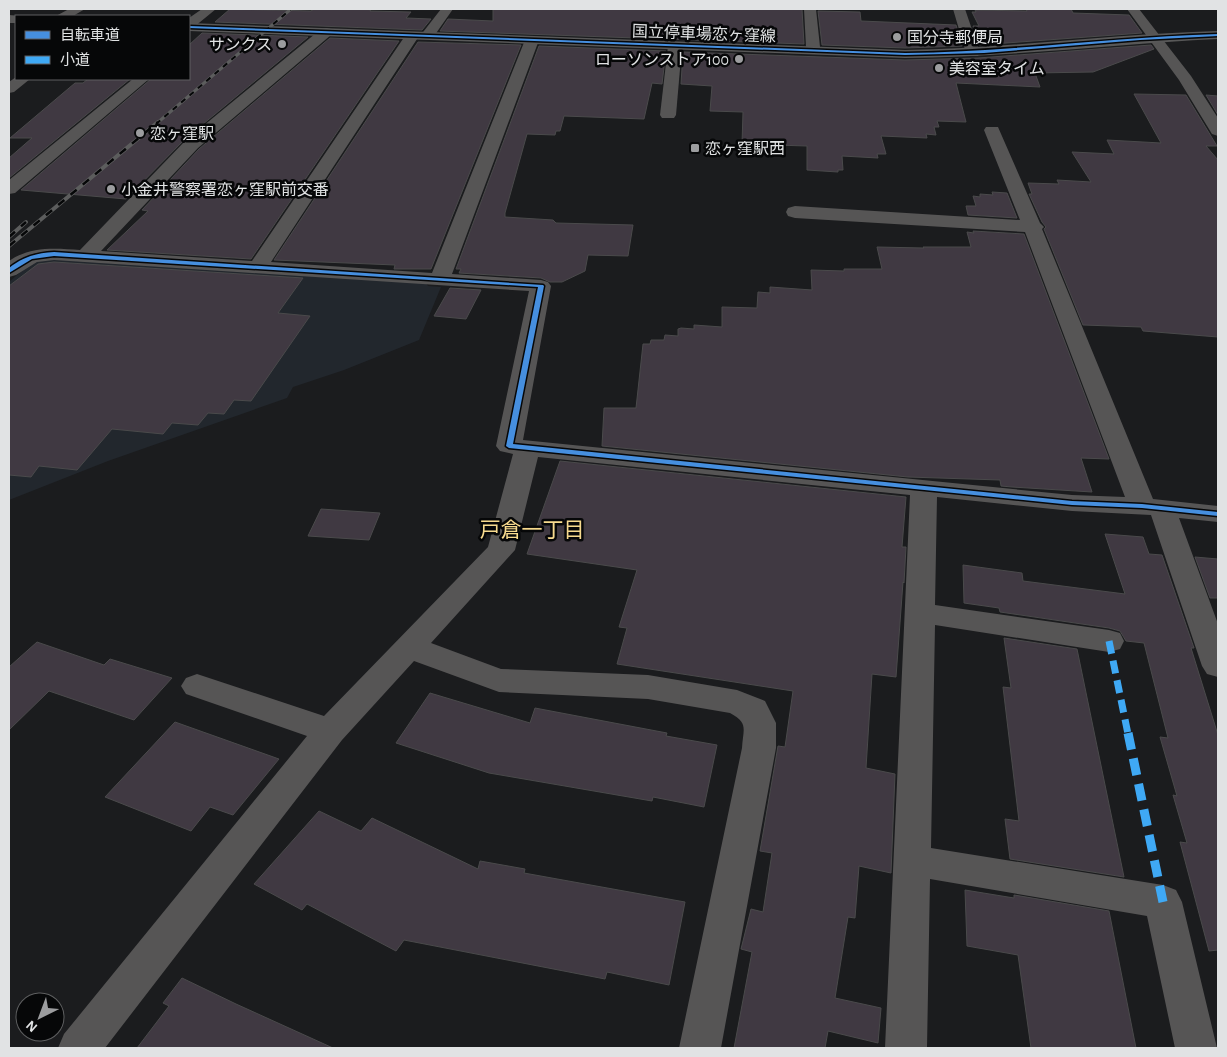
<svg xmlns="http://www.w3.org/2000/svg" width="1227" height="1057" font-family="'Alegreya Sans','Noto Sans JP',sans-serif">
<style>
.built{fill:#22272d}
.building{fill:#403942;stroke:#4a4a4b}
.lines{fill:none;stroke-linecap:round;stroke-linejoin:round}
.minor{fill:#565555;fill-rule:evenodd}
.tertiary{fill:#565555;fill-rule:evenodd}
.secondary{fill:#585858;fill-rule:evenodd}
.rail-far1-casing{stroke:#5c5d5d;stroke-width:3}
.rail-casing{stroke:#5c5d5d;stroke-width:4}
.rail-far1{stroke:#060708;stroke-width:2;stroke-dasharray:5.5;stroke-linecap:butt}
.rail{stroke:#060708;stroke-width:2.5;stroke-dasharray:8;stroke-linecap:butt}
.quiet-far1{stroke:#3fa9f5;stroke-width:7;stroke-dasharray:13 7;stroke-linecap:butt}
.quiet{stroke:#3fa9f5;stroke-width:9;stroke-dasharray:17 9;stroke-linecap:butt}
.cycleway-casing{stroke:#060708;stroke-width:3}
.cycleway{fill:#468fdf;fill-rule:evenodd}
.poi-dot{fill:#9c9d9f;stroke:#060708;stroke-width:2}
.labels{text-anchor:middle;stroke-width:5;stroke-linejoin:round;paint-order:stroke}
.far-street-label{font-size:16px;fill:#e1e3e4;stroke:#060708}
.far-poi-label{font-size:16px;fill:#e1e3e4;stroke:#060708;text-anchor:start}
.neighbourhood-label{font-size:21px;fill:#f7da8e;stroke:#060708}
</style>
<rect width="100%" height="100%" fill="#1b1c1e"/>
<!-- built -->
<path class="built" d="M 44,258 L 425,282 L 428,286 L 441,287 L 419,340 L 344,370 L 293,387 L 287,398 L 108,461 L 9,500 L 9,282 L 33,261 Z"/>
<!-- building -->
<path class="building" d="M 230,9 L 311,11 L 314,9 L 371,9 L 370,11 L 411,12 L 406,18 L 431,19 L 422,30 L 215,22 Z
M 493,9 L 802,9 L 804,44 L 440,31 L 448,19 L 493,21 Z
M 1026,9 L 1071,9 L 1073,13 L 1129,15 L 1142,33 L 979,45 L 973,26 L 979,26 L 972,12 L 976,12 L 975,10 L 1027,11 Z
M 818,11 L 860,12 L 861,21 L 956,25 L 962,46 L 905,48 L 822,45 Z
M 202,33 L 308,37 L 185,139 L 126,199 L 21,190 L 151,79 L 189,79 L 189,45 Z
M 330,38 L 399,41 L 251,259 L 107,250 L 148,211 L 142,210 L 199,149 Z
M 418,42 L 521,45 L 431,269 L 394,269 L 395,265 L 274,260 Z
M 1151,45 L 1154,49 L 1093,72 L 1035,73 L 1040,87 L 956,83 L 966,122 L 937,121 L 939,127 L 934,127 L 936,135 L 926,134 L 927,138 L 881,136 L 886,154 L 877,154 L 878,158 L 842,156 L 843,170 L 838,170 L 838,172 L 807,170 L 807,146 L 742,144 L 743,112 L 710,111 L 712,86 L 681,84 L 683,52 L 905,60 L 978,58 Z
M 539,46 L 666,51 L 662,84 L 652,83 L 644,119 L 564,116 L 560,131 L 556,131 L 555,135 L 527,134 L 505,213 L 505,217 L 553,220 L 556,223 L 633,225 L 628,256 L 588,255 L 585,271 L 562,282 L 550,282 L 541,278 L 459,273 L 461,269 L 456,269 Z
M 88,79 L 130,79 L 9,178 L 9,158 L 32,138 L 10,138 L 75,83 L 83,83 Z
M 1134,94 L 1186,95 L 1217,146 L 1206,146 L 1218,160 L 1218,337 L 1143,331 L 1141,327 L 1083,325 L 1044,229 L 1046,227 L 1042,222 L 1029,194 L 1032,194 L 1028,183 L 1059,184 L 1057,180 L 1091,182 L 1072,152 L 1114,154 L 1107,140 L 1161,143 Z
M 1206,95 L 1218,96 L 1218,115 Z
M 992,192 L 1007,193 L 1017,218 L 968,215 L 966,206 L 976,206 L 973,196 L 980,197 L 980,194 L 993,195 Z
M 973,231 L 1024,234 L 1109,459 L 1081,458 L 1092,492 L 1012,487 L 1001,486 L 1000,480 L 908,477 L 602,446 L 604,408 L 636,408 L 643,344 L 650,344 L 651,340 L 664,340 L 665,335 L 678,336 L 678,329 L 681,328 L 694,329 L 694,325 L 722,327 L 722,307 L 757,308 L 758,292 L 770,293 L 770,287 L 812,290 L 811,270 L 844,271 L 844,269 L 882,269 L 877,247 L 924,248 L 923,247 L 971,247 L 967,232 L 974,233 Z
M 54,262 L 303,278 L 278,313 L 310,316 L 251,401 L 234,400 L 224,414 L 208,413 L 198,425 L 172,423 L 163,434 L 112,429 L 77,470 L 39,466 L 31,477 L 9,475 L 9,286 L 38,264 Z
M 450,288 L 481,290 L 466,319 L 434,316 Z
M 560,461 L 906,497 L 902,547 L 906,547 L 904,583 L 903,582 L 896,677 L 872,674 L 866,768 L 895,774 L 891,873 L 859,866 L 855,918 L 848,917 L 835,998 L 881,1008 L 878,1043 L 828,1031 L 825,1048 L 734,1048 L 752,952 L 741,949 L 751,909 L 763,912 L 772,853 L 760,851 L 778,746 L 785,747 L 793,691 L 617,664 L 627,628 L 619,627 L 637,570 L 527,554 Z
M 321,509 L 380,513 L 369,540 L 308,536 Z
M 1105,534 L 1143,537 L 1149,554 L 1162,555 L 1194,648 L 1191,648 L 1218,735 L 1218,950 L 1209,951 L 1180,842 L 1187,843 L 1173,795 L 1177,796 L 1160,737 L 1168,738 L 1144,643 L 1126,641 L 1120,631 L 1109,628 L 1000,612 L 999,608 L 964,603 L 963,565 L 1022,573 L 1023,581 L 1125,594 Z
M 1195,557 L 1218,559 L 1218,598 L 1210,598 Z
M 1004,638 L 1077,649 L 1124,877 L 1010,859 L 1005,819 L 1019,821 L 1003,687 L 1011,688 Z
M 37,642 L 104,665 L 110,659 L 172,678 L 134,720 L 49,691 L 9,730 L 9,667 Z
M 430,693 L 530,723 L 535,708 L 667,733 L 666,736 L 717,745 L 704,807 L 653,797 L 652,801 L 489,773 L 396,743 Z
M 175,722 L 279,759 L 233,815 L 210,807 L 191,831 L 105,797 Z
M 319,811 L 361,831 L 372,818 L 478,869 L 480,861 L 525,869 L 524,873 L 685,902 L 669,985 L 607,972 L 605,979 L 404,940 L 396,951 L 307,904 L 302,910 L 254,884 Z
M 965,890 L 1014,898 L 1014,895 L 1109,911 L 1136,1048 L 1031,1048 L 1018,955 L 967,946 Z
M 182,978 L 236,1004 L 333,1048 L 137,1048 L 169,1006 L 163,1003 Z"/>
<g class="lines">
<!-- minor -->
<path class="minor" d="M 69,9 L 85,9 L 73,16 L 56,16 Z
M 202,9 L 216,9 L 194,27 L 189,28 L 189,18 Z
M 441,9 L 453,9 L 432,39 L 422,39 L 420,36 Z
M 804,9 L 816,9 L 820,47 L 823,51 L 821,54 L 811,54 L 806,47 Z
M 953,9 L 965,9 L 980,53 L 978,56 L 968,56 L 966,53 Z
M 1127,9 L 1139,9 L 1191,76 L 1218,118 L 1218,136 L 1212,134 L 1179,80 Z
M 326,28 L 331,29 L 333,32 L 331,35 L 198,148 L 101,251 L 252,261 L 407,33 L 412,32 L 419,36 L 271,262 L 432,273 L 525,40 L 532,36 L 539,40 L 452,274 L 541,280 L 548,282 L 551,286 L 523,440 L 1072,495 L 1125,497 L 1025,232 L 795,218 L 788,216 L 786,212 L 788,208 L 795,206 L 1020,220 L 984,130 L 986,127 L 998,127 L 1040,223 L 1044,227 L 1042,229 L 1153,499 L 1218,506 L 1218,522 L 1179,518 L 1218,624 L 1218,677 L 1207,674 L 1202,666 L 1151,515 L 1072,511 L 937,497 L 935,605 L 1109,630 L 1120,633 L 1124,641 L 1120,649 L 1109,652 L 935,625 L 931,848 L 1163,885 L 1176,890 L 1182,902 L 1217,1048 L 1175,1048 L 1147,916 L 930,879 L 927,1048 L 885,1048 L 910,495 L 538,457 L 515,550 L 431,643 L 501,669 L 648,675 L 737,690 L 765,701 L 776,723 L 776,748 L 721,1048 L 679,1048 L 742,748 C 743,729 749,723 730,713 L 648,699 L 499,692 L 414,661 L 342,740 L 105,1048 L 58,1048 L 64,1034 L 307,736 L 186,694 L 181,686 L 186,678 L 197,674 L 324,716 L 488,547 L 513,454 L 500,451 L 496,446 L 529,291 L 54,260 L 37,262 L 16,275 L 9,277 L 9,261 C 30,246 55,248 80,250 L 186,140 L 321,29 Z
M 16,77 L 16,79 L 30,79 L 14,92 L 9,93 L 9,82 Z
M 133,79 L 149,79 L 15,193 L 9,194 L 9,180 Z"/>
<!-- tertiary -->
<path class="tertiary" d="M 675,42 L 682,46 L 676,115 L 674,118 L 662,118 L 660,115 L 668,46 Z"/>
<!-- secondary -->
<path class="secondary" d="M 9,15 L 21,16 L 16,16 L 16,23 L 9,23 Z
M 189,23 L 905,50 C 1010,48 1113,34 1218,31 L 1218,39 C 1114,44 1010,57 905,58 L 189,31 Z"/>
<!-- rail-far1 casing -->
<g class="rail-far1-casing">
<path id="rail-far1" d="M 156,124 L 291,9"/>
</g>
<!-- rail casing -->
<g class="rail-casing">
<path id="rail" d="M 9,237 L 26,222
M 9,246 L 158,122"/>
</g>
<!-- rail-far1 -->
<use href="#rail-far1" class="rail-far1"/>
<!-- rail -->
<use href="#rail" class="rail"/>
<!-- quiet-far1 -->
<path class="quiet-far1" d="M 1109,641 L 1128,734"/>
<!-- quiet -->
<path class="quiet" d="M 1128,733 L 1163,902"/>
<!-- cycleway casing -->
<g class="cycleway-casing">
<path id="cycleway" d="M 189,26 L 905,53 C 1010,52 1113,37 1218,34 L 1218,36 L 1140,40 L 984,53 L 905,55 L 189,28 Z
M 54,252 L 543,285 L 544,286 L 513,444 L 1072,501 L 1142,504 L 1218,512 L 1218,516 L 1142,508 L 1072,505 L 509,448 L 506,446 L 538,287 L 54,256 L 32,259 L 9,273 L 9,268 C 23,257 36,253 54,252 Z"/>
</g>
<!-- cycleway -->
<use href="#cycleway" class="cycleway"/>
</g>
<!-- markers -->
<g class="poi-dot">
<circle cx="897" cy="37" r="5"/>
<circle cx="282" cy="44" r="5"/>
<circle cx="739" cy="59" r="5"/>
<circle cx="939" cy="68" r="5"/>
<circle cx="140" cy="133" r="5"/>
<rect x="690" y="143" width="10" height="10" rx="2.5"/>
<circle cx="111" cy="189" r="5"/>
</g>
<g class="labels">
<!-- far-street labels -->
<g class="far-street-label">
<text transform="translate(704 33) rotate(2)" y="6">国立停車場恋ヶ窪線</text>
</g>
<!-- far-poi labels -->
<g class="far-poi-label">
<text x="907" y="43">国分寺郵便局</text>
<text x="272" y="50" text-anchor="end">サンクス</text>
<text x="729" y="65" text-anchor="end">ローソンストア100</text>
<text x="949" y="74">美容室タイム</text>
<text x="150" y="139">恋ヶ窪駅</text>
<text x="705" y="154">恋ヶ窪駅西</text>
<text x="121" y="195">小金井警察署恋ヶ窪駅前交番</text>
</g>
<!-- neighbourhood labels -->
<g class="neighbourhood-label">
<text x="532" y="537">戸倉一丁目</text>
</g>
</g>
<!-- border -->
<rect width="1227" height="1057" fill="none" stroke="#e1e3e4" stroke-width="20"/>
<!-- legend -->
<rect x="15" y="15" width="175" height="65" fill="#060708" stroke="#5e5f60"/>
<rect x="25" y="31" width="25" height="8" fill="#468fdf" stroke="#5e5f60"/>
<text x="60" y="40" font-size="15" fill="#e1e3e4">自転車道</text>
<rect x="25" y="56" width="25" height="8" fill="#3fa9f5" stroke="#5e5f60"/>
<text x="60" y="65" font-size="15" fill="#e1e3e4">小道</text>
<!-- north arrow -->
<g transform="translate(40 1017) rotate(222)"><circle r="24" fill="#060708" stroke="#5e5f60"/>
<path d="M0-4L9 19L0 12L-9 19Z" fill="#9c9d9f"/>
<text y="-8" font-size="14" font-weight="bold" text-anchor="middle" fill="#e1e3e4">N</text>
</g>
</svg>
